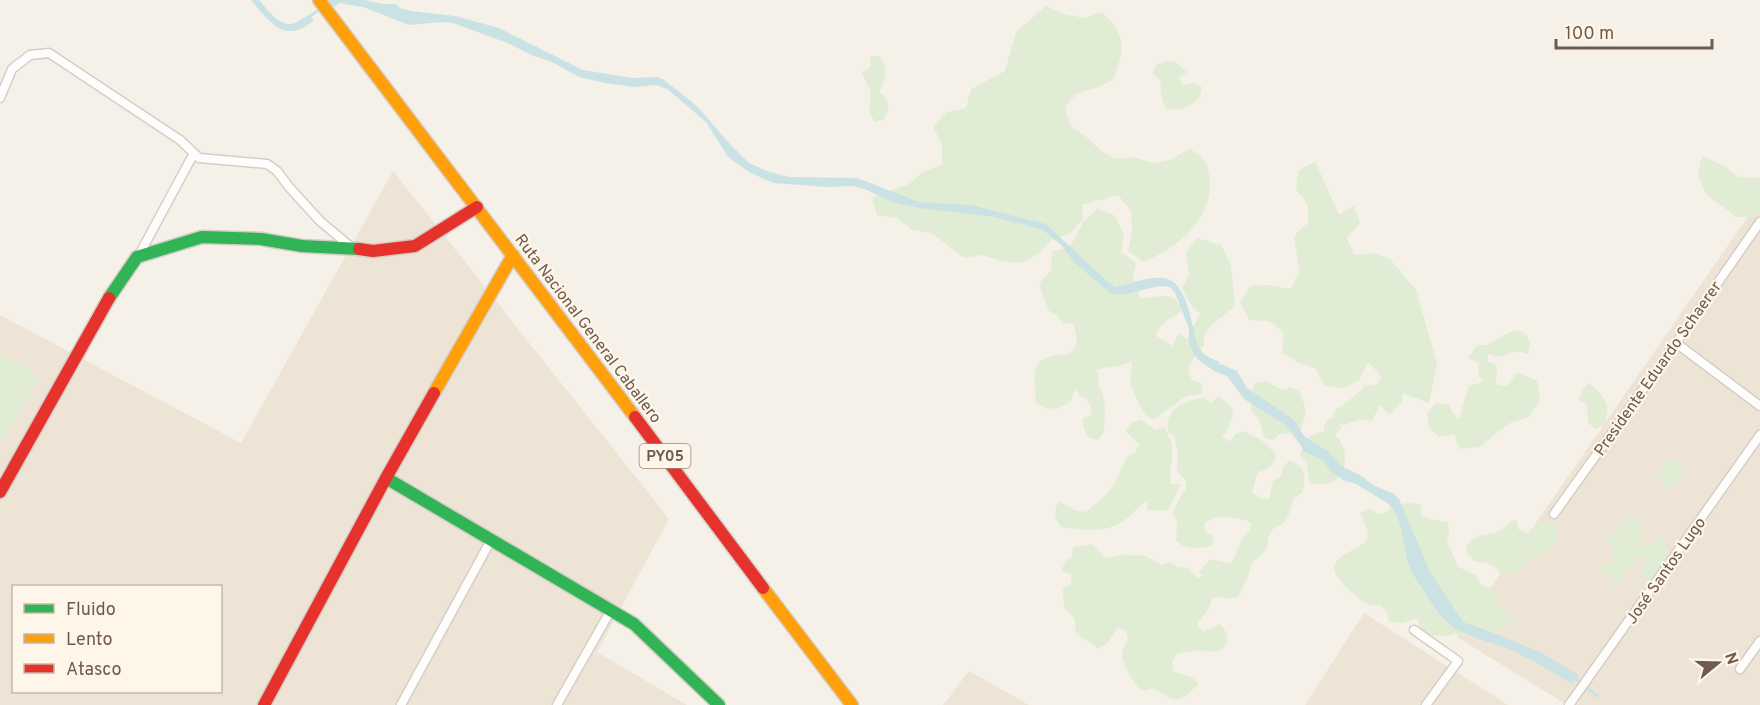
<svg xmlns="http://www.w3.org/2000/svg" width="1760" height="705" font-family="Overpass,sans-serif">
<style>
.residential{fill:#eee4d6;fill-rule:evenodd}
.green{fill:#e1ecd4}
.water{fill:#cbe2e4}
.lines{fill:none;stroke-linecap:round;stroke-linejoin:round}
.stream{stroke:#cbe2e4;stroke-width:3}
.street-casing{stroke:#d4cec7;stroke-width:11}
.fast-casing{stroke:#d4cdc5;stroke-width:15}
.slow-casing{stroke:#d4cdc5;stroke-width:15}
.jam-casing{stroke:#d4cdc5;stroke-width:15}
.street{stroke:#fefdfc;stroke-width:8}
.fast{stroke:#30b455;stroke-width:12}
.slow{stroke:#ff9f0a;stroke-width:12}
.jam{stroke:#e5322d;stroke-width:12}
.labels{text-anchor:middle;stroke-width:4.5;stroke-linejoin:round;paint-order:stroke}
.shield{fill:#fef6e9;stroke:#9b897a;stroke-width:1.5}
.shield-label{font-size:15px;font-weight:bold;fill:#705a4b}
.street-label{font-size:16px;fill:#705a4b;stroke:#fef6e9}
</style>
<rect width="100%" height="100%" fill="#f5f1e8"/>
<!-- residential -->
<path class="residential" d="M 393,171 L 669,519 L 597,652 L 687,705 L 0,705 L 0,315 L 241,443 ZM 14,586 L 220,586 L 220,692 L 14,692 Z
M 1760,199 L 1760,705 L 1567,705 L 1457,637 Z
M 1364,613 L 1508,705 L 1305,705 Z
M 969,671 L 1029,705 L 943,705 Z"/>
<!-- green -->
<path class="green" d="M 1046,6 L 1064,14 L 1084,18 L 1102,12 C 1127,36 1125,49 1113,80 L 1096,88 L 1077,93 L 1065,107 L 1070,125 L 1085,136 L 1099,149 L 1115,159 L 1134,157 L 1153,163 L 1173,159 L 1190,148 C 1194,152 1201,156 1204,160 C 1209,167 1210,180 1210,188 C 1208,224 1175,248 1144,262 L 1128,251 L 1132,231 L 1131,211 L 1118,195 L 1082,205 L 1083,219 L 1070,233 L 1052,240 L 1038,254 L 1021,263 L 1001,261 L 982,255 L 964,258 L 931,233 L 912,230 L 897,218 L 877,215 L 872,197 L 909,184 L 924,171 L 942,165 L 942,145 L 933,126 L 947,112 L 966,108 L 971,89 L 1005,71 L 1016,32 Z
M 880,56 C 889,71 885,77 880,92 L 886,99 L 889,109 L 884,119 L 875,122 L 869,112 L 871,92 L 862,73 L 870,67 L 870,57 Z
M 1166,61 L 1176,62 L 1187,72 L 1179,78 L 1183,85 L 1193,83 L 1202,87 L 1200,97 C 1189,107 1182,111 1167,109 C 1159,98 1162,92 1160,80 L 1152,73 L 1157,64 Z
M 1702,156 L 1724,166 L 1738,177 L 1760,178 L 1760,210 L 1747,217 L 1736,217 L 1705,193 L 1698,175 Z
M 1315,161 L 1339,215 L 1354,205 L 1360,223 L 1347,238 L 1354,255 L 1373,253 L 1390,259 L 1416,290 L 1437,364 L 1429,403 L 1402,393 L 1403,401 L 1389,415 L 1380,404 L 1372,421 L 1362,419 L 1343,425 L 1340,424 L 1341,428 L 1335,435 C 1349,448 1350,476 1329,483 C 1323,485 1315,484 1309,483 L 1307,463 L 1300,456 C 1303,441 1310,433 1325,431 L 1324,425 L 1330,417 L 1334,418 L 1334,411 C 1343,405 1358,394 1364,386 L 1373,384 L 1375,386 L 1382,377 L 1368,362 L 1359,380 L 1343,389 L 1324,385 L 1315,368 L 1297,362 L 1282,352 L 1284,333 L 1269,321 L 1249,320 L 1240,302 L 1251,286 L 1270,285 L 1290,289 L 1300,273 L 1294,236 L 1308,223 L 1308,205 L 1296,189 L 1298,171 Z
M 1097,209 L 1114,215 L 1124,234 L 1121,252 L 1136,263 L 1133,279 L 1140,298 C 1159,299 1172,288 1182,310 C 1170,321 1162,319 1156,336 L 1172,346 L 1179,333 L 1187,339 L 1200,314 L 1193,308 L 1182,289 L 1189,273 L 1186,253 L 1197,238 L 1221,245 L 1231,265 L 1235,306 L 1219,319 L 1217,319 L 1217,321 L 1209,327 L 1204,336 L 1204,345 L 1191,362 L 1188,371 L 1192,380 L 1201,383 L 1203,393 L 1185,397 L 1154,419 C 1151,418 1147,417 1145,414 C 1142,411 1130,385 1130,382 C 1130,374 1133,370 1131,362 C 1118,368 1105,366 1092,371 L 1097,371 L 1099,381 L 1098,388 L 1101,387 L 1105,406 L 1104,432 L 1098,440 L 1088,437 L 1084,428 L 1083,418 L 1092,415 L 1090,405 L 1084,397 L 1080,396 L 1075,389 L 1071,401 C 1057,410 1050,412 1035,402 C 1037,391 1031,373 1038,364 C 1041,360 1049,356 1054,355 C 1058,354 1061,356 1064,355 C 1080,352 1078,335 1073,324 L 1064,323 L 1057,316 L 1049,311 L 1039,284 L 1051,270 L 1052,251 L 1062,249 L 1071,245 L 1084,221 Z
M 1519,330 L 1527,335 L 1530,344 L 1528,354 L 1518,351 L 1499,357 L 1488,354 L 1487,361 L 1494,363 L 1497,366 L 1496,384 L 1506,386 L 1518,372 L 1537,381 L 1540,400 L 1529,417 L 1510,423 L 1479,447 L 1460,449 L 1454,434 L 1438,437 L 1429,426 L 1427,413 L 1436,403 L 1449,405 L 1453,413 L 1459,419 L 1469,386 L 1483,382 L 1479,376 L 1478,366 L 1480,364 L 1468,358 L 1477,345 L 1487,345 L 1510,332 Z
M 0,353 L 40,376 L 0,446 Z
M 1266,381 L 1282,390 L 1291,387 L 1300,392 L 1306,410 L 1298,442 L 1290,433 L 1280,434 L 1273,440 L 1264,438 L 1259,419 L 1251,411 L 1251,391 L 1256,383 Z
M 1589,383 C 1605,396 1612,405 1604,425 L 1596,429 L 1588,423 L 1587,404 L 1578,400 L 1582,391 Z
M 1218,396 L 1226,402 L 1233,410 C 1232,422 1229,429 1222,437 L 1230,442 L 1235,434 L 1244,431 L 1261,440 L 1276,454 C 1274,466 1269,470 1258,472 L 1252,492 L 1259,498 L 1269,499 L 1273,481 L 1281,476 L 1282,467 L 1290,460 C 1307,468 1306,476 1302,493 L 1294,498 L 1288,517 L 1282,524 L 1273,529 L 1268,537 L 1268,547 L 1261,555 L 1253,561 L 1247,579 L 1238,597 L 1228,599 L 1219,597 L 1212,599 L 1209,608 L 1197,624 L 1203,632 L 1220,624 L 1226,632 L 1228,642 L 1222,650 L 1209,652 L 1199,650 L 1177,654 L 1172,662 L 1173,671 L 1191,677 L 1199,683 C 1194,688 1190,694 1184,697 C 1168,705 1165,690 1152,689 C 1149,689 1144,691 1142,691 C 1133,683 1119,660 1123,648 C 1124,645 1127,642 1128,640 L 1126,630 L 1117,628 L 1107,644 L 1098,649 C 1091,642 1082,639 1075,632 C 1077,620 1073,615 1064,608 L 1063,589 L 1071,583 L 1071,574 L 1061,571 L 1065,562 L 1072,556 L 1073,547 L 1092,544 L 1106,558 L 1125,554 L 1134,556 L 1144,555 L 1161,565 L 1170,562 L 1178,567 L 1188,568 L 1198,578 L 1203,575 L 1198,572 L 1211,559 L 1230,563 C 1241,552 1236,542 1250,531 L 1251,522 C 1232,517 1224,513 1205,522 L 1205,532 L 1214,536 L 1212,546 C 1199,549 1186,550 1176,541 L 1177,521 L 1172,513 C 1178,504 1179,496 1186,489 L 1186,480 C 1170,467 1180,467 1178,453 C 1177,448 1176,443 1175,437 L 1168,432 C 1165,407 1183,403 1203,397 L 1211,403 Z
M 1141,420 L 1156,430 L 1165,427 C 1167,434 1172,441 1172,447 C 1174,459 1168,471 1171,484 L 1180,484 L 1177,493 L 1167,511 L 1147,510 L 1148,500 C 1137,506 1135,512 1126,519 C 1111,533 1081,531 1061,527 C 1054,518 1053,512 1059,501 L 1076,511 L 1085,512 L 1101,500 L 1114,485 L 1127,457 L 1135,453 L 1139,444 L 1125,431 L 1132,422 Z
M 1678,458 C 1685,475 1682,483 1665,489 L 1662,480 L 1656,474 L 1669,461 Z
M 1411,503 L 1421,505 L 1421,515 L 1429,519 L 1448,522 L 1449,531 L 1447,541 L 1458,567 L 1476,575 L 1480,584 L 1498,591 L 1498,600 L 1494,608 L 1503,610 L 1512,615 L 1508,623 L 1492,633 L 1466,636 L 1456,633 L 1447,636 L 1427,635 L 1419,628 L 1418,619 L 1400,623 L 1389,622 L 1387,612 L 1380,605 C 1377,605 1373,606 1370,605 C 1362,602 1337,581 1335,572 C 1334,569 1334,565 1336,562 C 1339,555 1360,547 1367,541 L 1368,531 L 1360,513 L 1369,508 L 1376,514 L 1386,513 L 1392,505 Z
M 1629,514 L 1638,519 C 1641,528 1641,537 1644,547 L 1660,535 L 1666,542 L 1666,562 L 1656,578 L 1647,580 L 1639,574 L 1645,566 L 1647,557 L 1637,557 C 1633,567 1626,571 1624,581 L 1615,585 L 1612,577 L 1603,574 L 1598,566 L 1607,562 L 1615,566 L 1610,547 L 1604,540 L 1620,531 L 1622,521 Z
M 1517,520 L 1518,529 L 1527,533 C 1535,525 1541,522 1552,523 L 1557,531 L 1556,541 L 1551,550 L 1542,555 L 1532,555 C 1521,568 1518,574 1500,573 C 1492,564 1486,561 1475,562 L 1468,555 L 1466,546 C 1481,528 1488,539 1501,530 C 1510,524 1504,523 1517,520 Z"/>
<!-- water -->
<path class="water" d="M 251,0 L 259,0 C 266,8 278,25 291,24 C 297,23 303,18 309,15 L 314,20 C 286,45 270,23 251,0 Z
M 328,0 L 365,0 L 382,4 L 396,4 L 400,8 L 411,11 L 455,16 L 499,28 L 583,70 L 632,78 L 658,77 L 664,80 L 691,101 L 706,116 L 726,140 L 749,163 L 767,171 L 789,177 L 857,178 L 919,202 L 971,205 L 1046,224 L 1108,282 L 1116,287 C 1131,284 1147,276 1163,278 C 1183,280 1189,310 1193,327 C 1195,335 1196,347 1203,353 C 1207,357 1215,360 1220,362 L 1217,366 L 1220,364 L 1237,371 L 1247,388 L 1294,420 L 1304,436 L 1329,452 L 1341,466 L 1360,475 L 1375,486 L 1394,494 L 1399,499 L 1429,570 L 1463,622 L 1502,636 L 1542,653 L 1579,675 L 1572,684 L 1537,663 L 1505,647 L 1478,639 L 1454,628 L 1439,614 L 1414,576 L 1407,561 L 1401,527 L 1394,509 L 1387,503 L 1356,484 L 1343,480 L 1333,473 L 1322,460 L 1305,452 L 1291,431 L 1284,424 L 1244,399 L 1227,376 L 1214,371 L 1197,359 L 1189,344 L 1189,329 L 1175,293 L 1170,287 L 1159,286 L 1122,295 L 1110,293 L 1075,263 L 1062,246 L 1043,230 L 994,217 L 919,208 L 892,202 L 865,189 L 852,186 L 827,187 L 773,183 L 749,172 L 728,157 L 706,122 L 667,89 L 656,85 L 634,87 L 605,83 L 579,77 L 552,62 L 531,55 L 510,44 L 453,23 L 442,22 L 409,25 L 363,7 L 339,3 L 334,7 Z"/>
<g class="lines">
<!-- stream -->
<path class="stream" d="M 307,18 L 319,10
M 1574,677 L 1597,696"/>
<!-- street casing -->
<g class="street-casing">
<path id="street" d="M 0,98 L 12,69 L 30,55 L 49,53 L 180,140 L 199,158 L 267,164 L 277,171 L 289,187 L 320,221 L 351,247
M 138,257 L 194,153
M 1676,343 L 1760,406
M 1554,514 L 1676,343 L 1760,222
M 1414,630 L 1458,661 L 1426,705
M 1740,669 L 1760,641
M 401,705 L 491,540
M 557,705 L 611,610
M 1569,705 L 1760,435"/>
</g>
<!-- fast casing -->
<g class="fast-casing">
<path id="fast" d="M 109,298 L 137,257 L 202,237 L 261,239 L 302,246 L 359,249
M 386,478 L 634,624 L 719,705"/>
</g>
<!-- slow casing -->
<g class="slow-casing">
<path id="slow" d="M 319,0 L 635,417
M 434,393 L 513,255
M 763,588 L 852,705"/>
</g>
<!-- jam casing -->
<g class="jam-casing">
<path id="jam" d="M 359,249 L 373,251 L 415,246 L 477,207
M 635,417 L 763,588
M 0,492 L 109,298
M 264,705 L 386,478 L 434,393"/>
</g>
<!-- street -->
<use href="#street" class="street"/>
<!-- fast -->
<use href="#fast" class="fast"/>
<!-- slow -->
<use href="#slow" class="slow"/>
<!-- jam -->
<use href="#jam" class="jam"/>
</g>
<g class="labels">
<!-- shield labels -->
<rect class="shield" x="639.5" y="444" width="51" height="24" rx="4.5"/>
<g class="shield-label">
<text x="665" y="461">PY05</text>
</g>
<!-- street labels -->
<g class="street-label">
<text transform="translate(589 328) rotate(53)" y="6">Ruta Nacional General Caballero</text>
<text transform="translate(1657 368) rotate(-55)" y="6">Presidente Eduardo Schaerer</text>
<text transform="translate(1665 570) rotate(-55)" y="6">José Santos Lugo</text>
</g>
</g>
<!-- legend -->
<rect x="12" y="585" width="210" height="108" fill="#fef6e9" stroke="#c5b8aa" stroke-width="1.5"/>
<rect x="24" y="604" width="30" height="9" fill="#30b455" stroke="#c5b8aa" stroke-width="1.5"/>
<text x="66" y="615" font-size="18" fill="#705a4b">Fluido</text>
<rect x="24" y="634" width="30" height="9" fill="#ff9f0a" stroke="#c5b8aa" stroke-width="1.5"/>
<text x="66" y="645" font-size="18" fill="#705a4b">Lento</text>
<rect x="24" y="664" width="30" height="9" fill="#e5322d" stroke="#c5b8aa" stroke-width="1.5"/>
<text x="66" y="675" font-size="18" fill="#705a4b">Atasco</text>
<!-- north arrow -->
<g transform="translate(1718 663) rotate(71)" stroke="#fef6e9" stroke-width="4.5" paint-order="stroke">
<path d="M0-4.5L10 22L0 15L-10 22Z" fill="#705a4b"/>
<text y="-9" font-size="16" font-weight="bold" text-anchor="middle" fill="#705a4b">N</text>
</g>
<!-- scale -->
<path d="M1556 39v9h156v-9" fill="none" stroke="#705a4b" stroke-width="3"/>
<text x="1565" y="39" font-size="18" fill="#705a4b" stroke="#fef6e9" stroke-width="4.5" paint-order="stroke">100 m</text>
</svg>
